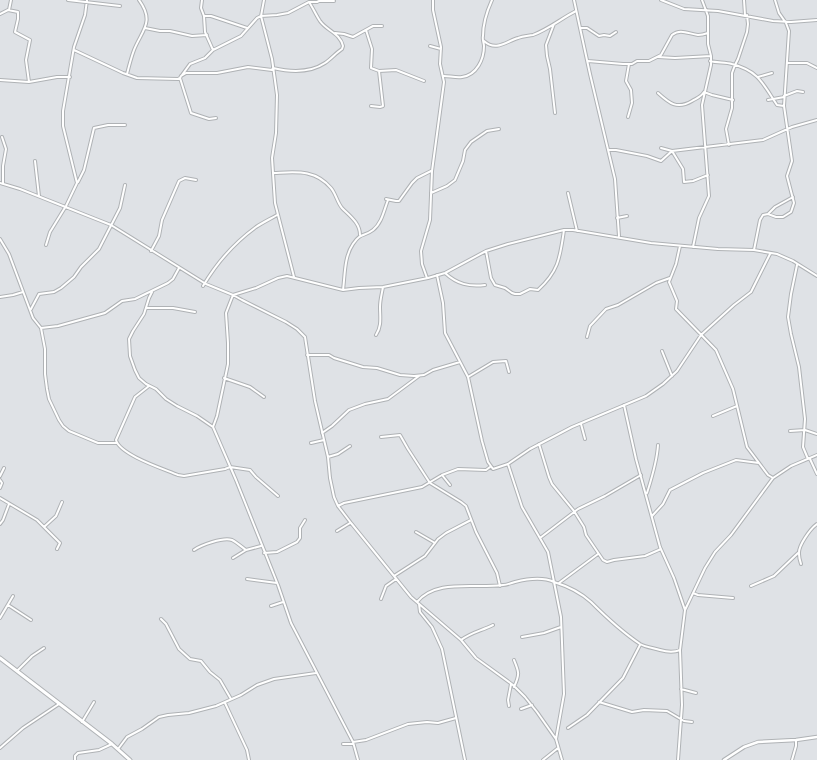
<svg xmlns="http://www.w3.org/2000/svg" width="817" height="760" font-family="'Source Sans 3',sans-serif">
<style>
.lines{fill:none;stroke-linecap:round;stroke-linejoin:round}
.minor-casing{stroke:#afb2b5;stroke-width:4}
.tertiary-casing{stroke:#afb2b5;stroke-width:4.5}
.secondary-casing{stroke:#afb2b5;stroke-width:5}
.minor{stroke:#fff;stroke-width:2}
.tertiary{stroke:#fff;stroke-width:2.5}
.secondary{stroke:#fff;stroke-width:3}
</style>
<rect width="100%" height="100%" fill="#dfe2e6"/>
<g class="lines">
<!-- minor casing -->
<g class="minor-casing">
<path id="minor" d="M 68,0 L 120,6
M 202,0 L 201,8 L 204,16 L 205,32 L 213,50
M 264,0 L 261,16 L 272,59 L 277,95 L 276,133 L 272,158 L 275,203 L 294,277
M 574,0 L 590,74 L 615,179 L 619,236
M 661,0 L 684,9 L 718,11 L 773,21 L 791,22 L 817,20
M 744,0 L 745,15
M 320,1 L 334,1
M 9,10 L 11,0
M 0,14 L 8,10 L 18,12 L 18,19 L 15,32 L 30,40 L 26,60 L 29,82
M 204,16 L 211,16 L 247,28
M 554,24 L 546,45 L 547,56 L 550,69 L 555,113
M 145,28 L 160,31 L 170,31 L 192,36 L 207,35
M 580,28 L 587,28 L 599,36 L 604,35 L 610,36 L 616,32
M 366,30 L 372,49 L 371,68 L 379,71 L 396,70 L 424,81
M 335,33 L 344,34 L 353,37 L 373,26 L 382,26
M 484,41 C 496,52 507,41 518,38 C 523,36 528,36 533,35 C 549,29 562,18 576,11
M 430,46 L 441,49
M 74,50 L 123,73 L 137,78 L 178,79 L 180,78 L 181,76 L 186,73 L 217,73 L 248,67 L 272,70 L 273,68 C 290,72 310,73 325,63 C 331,59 336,53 342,49 L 343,46 C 340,33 327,31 320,21 C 316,15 313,8 309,2
M 658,57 L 675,58 L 711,56
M 588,61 L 623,64 L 632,64 L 637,61 L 649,61 L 661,55 L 672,35 C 680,28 689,34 698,35 C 701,35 705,34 708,33
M 710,61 C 718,63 725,62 732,64 C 759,71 763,84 777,105 L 784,106
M 788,63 L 807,63 L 817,68
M 127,74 C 129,66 131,58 134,50 C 142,30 155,22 139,0
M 182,75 L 190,64 L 205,58 L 213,50 L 241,36 L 257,18 L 261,16 L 277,15 L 288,13 L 309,2 L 317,2 L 321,0
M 444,76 C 449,76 457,78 462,77 C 477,75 484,59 484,46 C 484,43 482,40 483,36 C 483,24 487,11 492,0
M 758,77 L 772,73
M 180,78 L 191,113 L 209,119 L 216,118
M 0,80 L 29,82 L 57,77 L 70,77
M 658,93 C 669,103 677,110 692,101 C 697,98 701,97 704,92 L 712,95 L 733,100
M 784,96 L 797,91 L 803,92
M 768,100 L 784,97
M 371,106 L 380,107 L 383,106 L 379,71
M 628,117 L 632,103 L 631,90 L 626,81 L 629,64
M 2,137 L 6,149 L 3,166 L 3,184
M 729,145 L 726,129 L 732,108 L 732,73 L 735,65 L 738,59 L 747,32 L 748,24 L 747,15
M 661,148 L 672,151 L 763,140 L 792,127 L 817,120
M 608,150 L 616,150 L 647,156 L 661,161 L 672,151 L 683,169 L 684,182 L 693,181 L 708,175
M 35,161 L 39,196
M 274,173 C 296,172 315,169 331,188 C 336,194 337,202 342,208 C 350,216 360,223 360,235
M 78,182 L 84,170 L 94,128 L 108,125 L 125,125
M 0,183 L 20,189 L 111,225 L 206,284 L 233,295 L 242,300 L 286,322 L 297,329 L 305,337 L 315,401 L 328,457 L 330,478 L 334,497 L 338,506 L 351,523 L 411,597 L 461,640 L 476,658 L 513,685 L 525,697 L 537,712 L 556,739 L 562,760
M 431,193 L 447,186 L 455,180 L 463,161 L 465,150 L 471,142 L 487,131 L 499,129
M 568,193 L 577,231
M 386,199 L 396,201 L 399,201 L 412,183 L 417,178 L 431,171
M 768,214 L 775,207 L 793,197
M 617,218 L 627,216
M 0,239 L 9,254 L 33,318 L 41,328 L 58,326 L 105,313 L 122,301 L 135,299 L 168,283 L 173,279 L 179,268
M 46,245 L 50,232 L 66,206 L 77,183 L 63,126 L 63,111 L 74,47 L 85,15 L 87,0
M 680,246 L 676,264 L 669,282 L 677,301 L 676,309 L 716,350 L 733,389 L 747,447 L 768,475 L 773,478
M 693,247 L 699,218 L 709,196 L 702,105 L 711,65 L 711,56 L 708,44 L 708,16 L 702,0
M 754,250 L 760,220 L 763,215 L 768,214 L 776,217 L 783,217 L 791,212 L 794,203 L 787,176 L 792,161 L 784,106 L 789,31 L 786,23 L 779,13 L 775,0
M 151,251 L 159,236 L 162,220 L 179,181 L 185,178 L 196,180
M 486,251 L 491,278 L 495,285 L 505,288 L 512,293 L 515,294 L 520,294 L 530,289 L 538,290 C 559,271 560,257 564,230
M 797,265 L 791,294 L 788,317 L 791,334 L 799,367 L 805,419 L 803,447 L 808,459
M 445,273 C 457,284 469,287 485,285
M 437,275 L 443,303 L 445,333 L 468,377 L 482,441 L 488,462 L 493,469 L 508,464 L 530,449 L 572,427 L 646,396 L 663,384 L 677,371 L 701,335 L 734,305 L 751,292 L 770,254
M 427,278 L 422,264 L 421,251 L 430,220 L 432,171 L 444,82 L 440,64 L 441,47 L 433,10 L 433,0
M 203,286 C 216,264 234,243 256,227 C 262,223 270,219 277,215
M 343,290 C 345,276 344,257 353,244 C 361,232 364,237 373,230 C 382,223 384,210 388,200
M 152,292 L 149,298 L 144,314 L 133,331 L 129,339 L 130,356 L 135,370 L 139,378 L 146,384 L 156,389 L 166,399 L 177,406 L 197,416 L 213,427
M 0,297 L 13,295 L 23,292
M 146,308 L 173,308 L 195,312
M 31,309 L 39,294 L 54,292 L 61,288 L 74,277 L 81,267 L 99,249 L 120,208 L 125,185
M 41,328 L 45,349 L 45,374 L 47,389 L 49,399 L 59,420 L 63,426 L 69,431 L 98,443 L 117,443
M 376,335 C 382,326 380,317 380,307 C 380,300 382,293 383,287
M 587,337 L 590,326 L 606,309 L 618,305 L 656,283 L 670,278
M 662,351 L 672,376
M 307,355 L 329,355 L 334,358 L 363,367 L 377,368 L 400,375 L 414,376 L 424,375 L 433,370 L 460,362
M 468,377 L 493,362 L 506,361 L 509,372
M 224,378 L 250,387 L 264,397
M 149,386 L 135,397 L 116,440 C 120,455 164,469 178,475 L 184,476 L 225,469 L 230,467 L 250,470 L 256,477 L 278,496
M 624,405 L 636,459 L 660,547 L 674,578 L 685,610
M 713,416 L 737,406
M 581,424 L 585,439
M 790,431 L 805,430 L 817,434
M 322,433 L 332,426 L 349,410 L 365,404 L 388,399 L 419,376
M 381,437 L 400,435 L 408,449 L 430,483 L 461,502 L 466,506 L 476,532 L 497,573 L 500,586
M 311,443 L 324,440
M 539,444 L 549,477 L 552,484 L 574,511 L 584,527 L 586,535 L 603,560 L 607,562 L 614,560 L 645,556 L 661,549
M 328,457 L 338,454 L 350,446
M 810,459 L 817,474
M 508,464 L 522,507 L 548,552 L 561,617 L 564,694 L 556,739
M 442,475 L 450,485
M 0,476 L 4,468
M 0,480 L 2,483 L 0,488
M 647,493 C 652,477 657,462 658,445
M 0,498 L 37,520 L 60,543 L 57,549
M 338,506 L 344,503 L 422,487 L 442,475 L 458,469 L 486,470 L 490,467
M 652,516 L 663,504 L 670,490 L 703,473 L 736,460 L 759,463
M 0,524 L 3,520 L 9,504
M 44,527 L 56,516 L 62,502
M 337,531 L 350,523
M 416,532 L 435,543
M 540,538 L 578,509 L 605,496 L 641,475
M 194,550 C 201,545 223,537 232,540 C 236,542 242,547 246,550
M 264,553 L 277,552 L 297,542 L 300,538 L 300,528 L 305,520
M 233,558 L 246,550 L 261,546
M 801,564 C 800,561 799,557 799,554 C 798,546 810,529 817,524
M 394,576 L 425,556 L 438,539 L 446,533 L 471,520
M 247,579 L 277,583
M 559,583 L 598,554
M 751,586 L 774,576 L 798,553
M 693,593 L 698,595 L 733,598
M 381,599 L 386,586 L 396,579
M 417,602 C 432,584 458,586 479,586 C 487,586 495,586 503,585 C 507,585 511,583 515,582 C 527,579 543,577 554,582 C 567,586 581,593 591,602 C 606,617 622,632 640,644 C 645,647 653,648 660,650 C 667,652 673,653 680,650
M 419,604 L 420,612 L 432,627 L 442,649 L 465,760
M 8,605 L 31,620
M 271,606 L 283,602
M 0,618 L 13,596
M 161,619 L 166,624 L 179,649 L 190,659 L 201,661 L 210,672 L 220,680 L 231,699
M 522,637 L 544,633 L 561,627
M 461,640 C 472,632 481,631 493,625
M 514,660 C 519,672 520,674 514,687
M 17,671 L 32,656 L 44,648
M 681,689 L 696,693
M 599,702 L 632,712 L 644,710 L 667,711 L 684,721 L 692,722
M 225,703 L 247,750 L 249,760
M 509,706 L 508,700 L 511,684
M 521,709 L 532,705
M 82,722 L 94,702
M 568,728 L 587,715 L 623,678 L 640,645
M 353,742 L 366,740 L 408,724 L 427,722 L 438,723 L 456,718
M 343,744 L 353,744
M 0,748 L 23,728 L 59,704
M 118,749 L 127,737 L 142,729 L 159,717 L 168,715 L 189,713 L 216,706 L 241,695 L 257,685 L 274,679 L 316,673
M 75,760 L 75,756 L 78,753 L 99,750 L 112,744
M 358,760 L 353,742 L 291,623 L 278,585 L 236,480 L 213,427 L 217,416 L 228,364 L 228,343 L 226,313 L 233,295 L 256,288 L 278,278 L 287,276 L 343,290 L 359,288 L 383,287 L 428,278 L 445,273 L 486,251 L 508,244 L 564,230 L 573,230 L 651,243 L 718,249 L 754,250 L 777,254 L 793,261 L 817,276
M 543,760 L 558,748
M 678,760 L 682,705 L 680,650 L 685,610 L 705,568 L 715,552 L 731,535 L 773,478 L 791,466 L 817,455
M 792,760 L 796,746 L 796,740"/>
</g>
<!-- tertiary casing -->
<g class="tertiary-casing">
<path id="tertiary" d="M 724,760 L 744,747 L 758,742 L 796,740 L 817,737"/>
</g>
<!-- secondary casing -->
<g class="secondary-casing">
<path id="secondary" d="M 0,658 L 112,744 L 130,760"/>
</g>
<!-- minor -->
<use href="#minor" class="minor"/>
<!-- tertiary -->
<use href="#tertiary" class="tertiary"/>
<!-- secondary -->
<use href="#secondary" class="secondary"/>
</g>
</svg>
